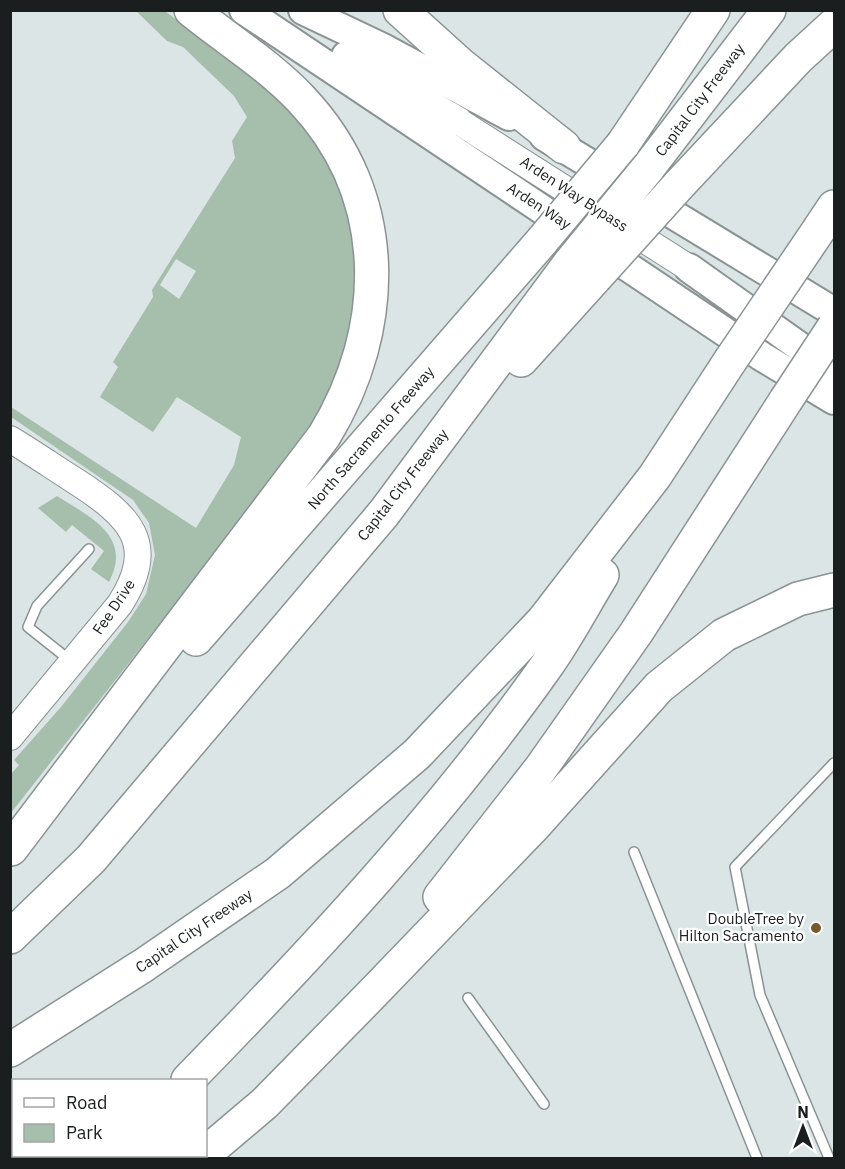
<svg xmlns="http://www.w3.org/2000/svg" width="845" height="1169" font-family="'IBM Plex Sans',sans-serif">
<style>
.green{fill:#a6beac;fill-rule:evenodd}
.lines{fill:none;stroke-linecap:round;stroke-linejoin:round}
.lane-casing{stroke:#8a9394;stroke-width:12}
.secondary-casing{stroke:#8a9394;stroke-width:28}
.primary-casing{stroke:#8a9394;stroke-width:32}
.highway-casing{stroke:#8a9394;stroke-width:36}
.lane{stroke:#fff;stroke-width:9}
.secondary{stroke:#fff;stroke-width:26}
.primary{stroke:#fff;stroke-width:28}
.highway{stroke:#fff;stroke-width:33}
.highway-bridge-casing{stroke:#8a9394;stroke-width:36;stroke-linecap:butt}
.highway-bridge{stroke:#fff;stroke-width:33}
.poi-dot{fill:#77592d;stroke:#fff;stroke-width:2}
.labels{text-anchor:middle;stroke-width:4.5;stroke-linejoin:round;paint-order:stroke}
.street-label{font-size:15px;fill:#1a1e1e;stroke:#fff}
.poi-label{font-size:15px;fill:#1a1e1e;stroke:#fff;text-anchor:end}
</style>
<rect width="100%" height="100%" fill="#dbe5e6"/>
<!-- green -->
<path class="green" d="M 136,11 L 165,11 L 267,89 L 313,137 L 338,184 L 350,219 L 357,274 L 351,337 L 320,415 L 179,599 L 11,813 L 11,774 L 19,765 L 14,760 L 61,707 L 128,622 L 146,594 L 155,555 L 149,523 L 133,500 L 11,417 L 11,407 L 196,528 L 234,465 L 241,437 L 177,397 L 153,432 L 100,397 L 118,367 L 113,362 L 153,297 L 152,290 L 235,158 L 232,141 L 247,117 L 234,96 L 183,47 L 167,41 ZM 176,259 L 196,271 L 179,299 L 160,285 Z
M 57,496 C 90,517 133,536 109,582 L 91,569 L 104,551 L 72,525 L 66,532 L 38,508 Z"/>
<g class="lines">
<!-- lane casing -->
<g class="lane-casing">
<path id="lane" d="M 72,662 L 28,627 L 37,606 L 89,549
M 634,852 L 757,1158
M 468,998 L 544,1104
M 829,1158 L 760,995 L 735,867 L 834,763"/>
</g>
<!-- secondary casing -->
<g class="secondary-casing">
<path id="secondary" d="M 458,121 L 689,268
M 10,439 C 33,453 55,468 77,482 C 129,516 159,543 120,604 L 10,737"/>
</g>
<!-- primary casing -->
<g class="primary-casing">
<path id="primary" d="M 244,10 L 761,356 L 834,400
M 303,10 L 385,49 L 509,116
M 346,56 L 458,121
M 544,136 L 834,312
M 689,268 L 834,371"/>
</g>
<!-- highway casing -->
<g class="highway-casing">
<path id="highway" d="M 400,10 L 461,65 L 564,147
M 623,144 L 713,10
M 648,168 L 769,10
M 678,186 L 798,58 L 834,25
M 820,228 L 834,207
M 521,360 L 595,278
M 196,639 L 542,241
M 11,849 L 324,436 C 390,328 392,195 301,99 C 269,65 228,40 191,10
M 440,897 L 541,768 L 636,633 L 786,400
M 10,937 L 91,859 L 384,513 L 570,263
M 10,1050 L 144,965 L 278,873 L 417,754 L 543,621 L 655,476 L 730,361
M 188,1080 C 313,952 441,815 545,668 C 566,639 583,606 602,575
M 206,1153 L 265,1103 L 372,994 L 534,826 L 659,687 L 724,635 L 798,599 L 834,590
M 98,1158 L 102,1156"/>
</g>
<!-- lane -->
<use href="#lane" class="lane"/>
<!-- secondary -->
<use href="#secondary" class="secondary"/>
<!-- primary -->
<use href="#primary" class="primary"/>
<!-- highway -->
<use href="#highway" class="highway"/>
<!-- highway-bridge casing -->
<g class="highway-bridge-casing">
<path id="highway-bridge" d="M 542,241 L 623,144
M 570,263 L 648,168
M 595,278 L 678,186
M 730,361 L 820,228
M 786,400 L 834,327"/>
</g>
<!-- highway-bridge -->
<use href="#highway-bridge" class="highway-bridge"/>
</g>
<!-- markers -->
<circle class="poi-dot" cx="816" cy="928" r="6"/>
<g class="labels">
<!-- street labels -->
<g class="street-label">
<text transform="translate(700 100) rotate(-53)" y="5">Capital City Freeway</text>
<text transform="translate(574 194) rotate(33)" y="5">Arden Way Bypass</text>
<text transform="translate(539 206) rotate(33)" y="5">Arden Way</text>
<text transform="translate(371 438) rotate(-49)" y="5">North Sacramento Freeway</text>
<text transform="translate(403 485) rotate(-52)" y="5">Capital City Freeway</text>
<text transform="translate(114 607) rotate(-56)" y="5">Fee Drive</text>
<text transform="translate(194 931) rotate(-34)" y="5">Capital City Freeway</text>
</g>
<!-- poi labels -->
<g class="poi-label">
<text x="804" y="924">DoubleTree by<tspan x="804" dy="17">Hilton Sacramento</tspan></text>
</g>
</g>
<!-- border -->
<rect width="845" height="1169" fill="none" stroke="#1a1e1e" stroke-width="24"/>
<!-- legend -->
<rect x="12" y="1079" width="195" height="78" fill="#ffffff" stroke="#a3a5a5" stroke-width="1.5"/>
<rect x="24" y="1098" width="30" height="9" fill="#ffffff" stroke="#a3a5a5" stroke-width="1.5"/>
<text x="66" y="1109" font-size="18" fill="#1a1e1e">Road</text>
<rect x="24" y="1124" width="30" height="18" fill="#a6beac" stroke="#a3a5a5" stroke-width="1.5"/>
<text x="66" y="1139" font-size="18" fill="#1a1e1e">Park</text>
<!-- north arrow -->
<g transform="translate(803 1127)" stroke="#ffffff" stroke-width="4.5" paint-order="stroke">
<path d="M0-4.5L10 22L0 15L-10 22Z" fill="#1a1e1e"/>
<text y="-9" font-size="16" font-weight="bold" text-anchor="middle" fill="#1a1e1e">N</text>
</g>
</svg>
